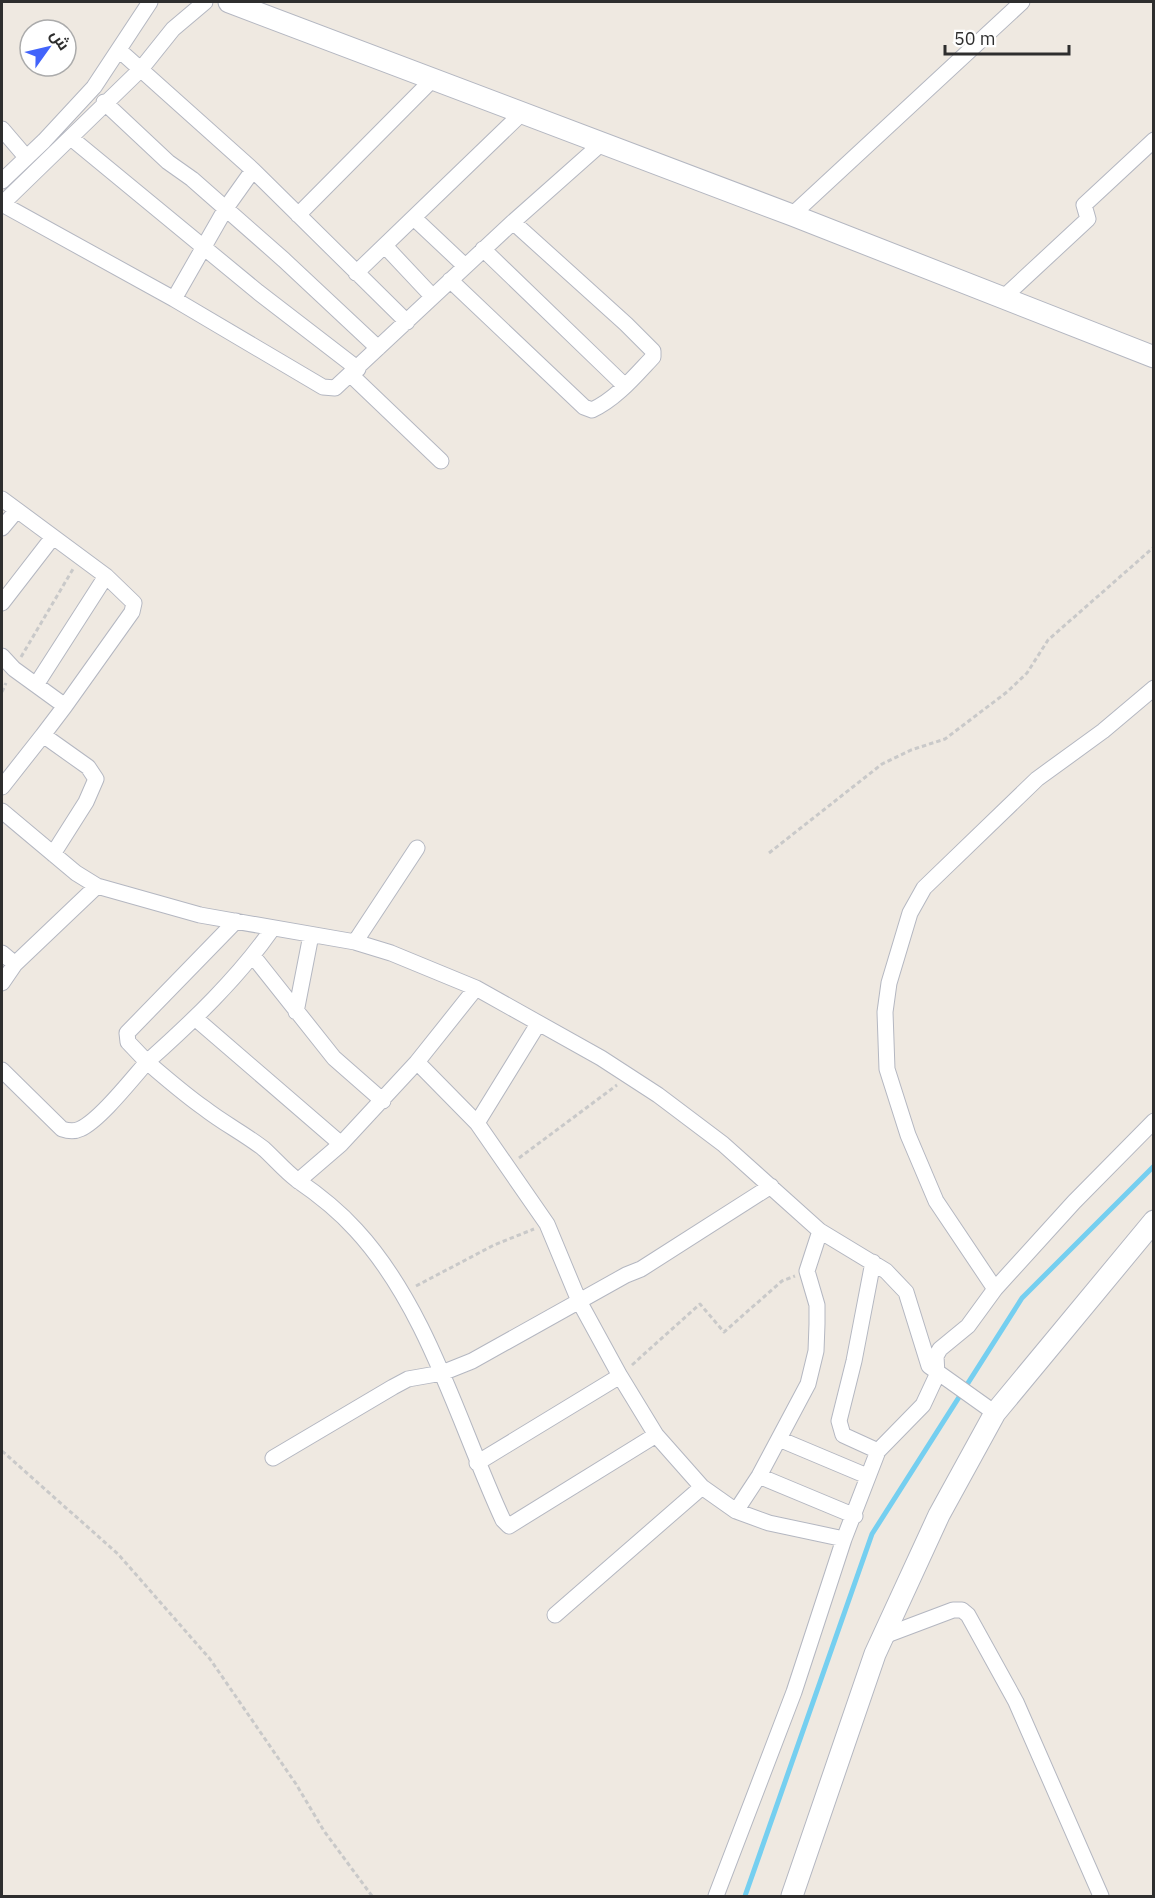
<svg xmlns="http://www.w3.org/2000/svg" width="1155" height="1898" font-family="'IBM Plex Sans',Cairo,sans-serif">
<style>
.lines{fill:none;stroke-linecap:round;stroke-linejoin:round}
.stream{stroke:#75cff0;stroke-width:5}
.street-casing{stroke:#b4b7c1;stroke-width:17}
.secondary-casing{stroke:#b4b7c1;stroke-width:23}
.path{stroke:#c9c9c9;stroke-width:3;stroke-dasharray:4.5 3;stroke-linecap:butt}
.street{stroke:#fff;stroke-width:15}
.secondary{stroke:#fff;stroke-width:21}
</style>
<rect width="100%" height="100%" fill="#efe9e1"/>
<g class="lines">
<!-- stream -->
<path class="stream" d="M 745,1896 L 872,1534 L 1022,1298 L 1154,1166"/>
<!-- street casing -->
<g class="street-casing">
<path id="street" d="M 119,50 L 253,170 L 407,322
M 104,102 L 168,162 L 192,179 L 284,260 L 378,348
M 2,129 L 26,157
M 71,138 L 258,292 L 358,369
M 2,181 L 44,141 L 94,87 L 150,2
M 2,204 L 174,299 L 323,387 L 335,388 L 513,222 L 602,143
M 2,204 L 141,69 L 173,29 L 205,2
M 298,215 L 432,80
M 792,215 L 1022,2
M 414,218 L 465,266
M 385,246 L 432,296
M 483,249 L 625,386
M 356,273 L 521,114
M 450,280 L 584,407 L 592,410 C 616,399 635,376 653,357 L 653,351 L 626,324 L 513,222
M 1004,297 L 1088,219 L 1084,205 L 1154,140
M 174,299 L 226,208 L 253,170
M 351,375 L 441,461
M 2,499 L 106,576 L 134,603 L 132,612 L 65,706 L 14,669 L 2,656
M 2,528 L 17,510
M 2,603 L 53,537
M 36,685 L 106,576
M 2,787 L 43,735
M 2,811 L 76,873 L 97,886 L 200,915 L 355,942 L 391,953 L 476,988 L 601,1058 L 658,1095 L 723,1144 L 820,1231 L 886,1271 L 906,1292 L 929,1366 L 995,1413
M 53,854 L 86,802 L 96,779 L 88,767 L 43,735 L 65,706
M 236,921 L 127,1033 L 128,1042 L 147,1062 C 193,1021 238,978 273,928
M 355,942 L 417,848
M 2,953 L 15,964
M 253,956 L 334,1058 L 383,1101
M 2,983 L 15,964 L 97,886
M 476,988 L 417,1062 L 477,1123 L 547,1224 L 579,1301 L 620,1376 L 656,1435 L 702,1487 L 736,1511 L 769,1523 L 844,1539
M 296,1012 L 311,935
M 195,1018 L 341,1144
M 2,1070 L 62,1129 C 68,1131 74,1132 80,1129 C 99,1121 132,1079 147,1062 C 166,1078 184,1094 204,1108 C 223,1123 245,1134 264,1149 C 275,1159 285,1171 297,1180 C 319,1195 338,1210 356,1230 C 428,1308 459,1425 503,1520 L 509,1526 L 656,1435
M 477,1123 L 538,1024
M 298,1181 L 341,1144 L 417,1062
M 873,1262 L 854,1361 L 839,1421 L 843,1435 L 878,1451
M 995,1289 L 936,1201 L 908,1135 L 887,1069 L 885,1012 L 889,983 L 910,913 L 924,888 L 1037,779 L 1103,731 L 1154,688
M 779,1439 L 867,1476
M 273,1458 L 393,1387 L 408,1379 L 442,1373 L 472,1361 L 626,1275 L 641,1269 L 771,1186
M 477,1463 L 620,1376
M 759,1476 L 855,1516
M 736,1511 L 759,1476 L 808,1384 L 816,1351 L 817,1324 L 817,1305 L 807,1271 L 820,1231
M 555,1615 L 702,1487
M 884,1636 L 953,1610 L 962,1610 L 968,1615 L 1016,1702 L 1101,1896
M 716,1896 L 794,1692 L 844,1539 L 878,1451 L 923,1405 L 937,1375 L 936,1356 L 940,1349 L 968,1326 L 995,1289 L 1074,1202 L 1154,1121"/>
</g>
<!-- secondary casing -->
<g class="secondary-casing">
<path id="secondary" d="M 229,2 L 792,215 L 1154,357
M 792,1896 L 875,1654 L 939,1515 L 995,1413 L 1154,1221"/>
</g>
<!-- path -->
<path class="path" d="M 21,657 L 73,569
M 2,692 L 6,683
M 769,853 L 882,764 L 911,750 L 945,739 L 1007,692 L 1027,673 L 1048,640 L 1154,547
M 519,1158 L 617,1085
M 416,1286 L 494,1245 L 534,1229
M 632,1365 L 700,1304 L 724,1332 L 782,1281 L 795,1276
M 2,1451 L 118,1554 L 210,1659 L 296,1784 L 324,1831 L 372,1896"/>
<!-- street -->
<use href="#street" class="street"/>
<!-- secondary -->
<use href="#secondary" class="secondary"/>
</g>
<!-- border -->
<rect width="1155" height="1898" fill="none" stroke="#2e2e2e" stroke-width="6"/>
<!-- north arrow -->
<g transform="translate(48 48) rotate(56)"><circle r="28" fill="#ffffff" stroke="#ababab" stroke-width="1.5"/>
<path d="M0-4.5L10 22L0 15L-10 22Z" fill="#4264fb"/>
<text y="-9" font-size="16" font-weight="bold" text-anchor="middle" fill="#2e2e2e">ش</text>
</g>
<!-- scale -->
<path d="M945 45v9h124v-9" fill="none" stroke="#2e2e2e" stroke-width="3"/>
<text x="954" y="45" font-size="18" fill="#2e2e2e" stroke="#ffffff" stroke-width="4.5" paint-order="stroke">50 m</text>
</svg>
